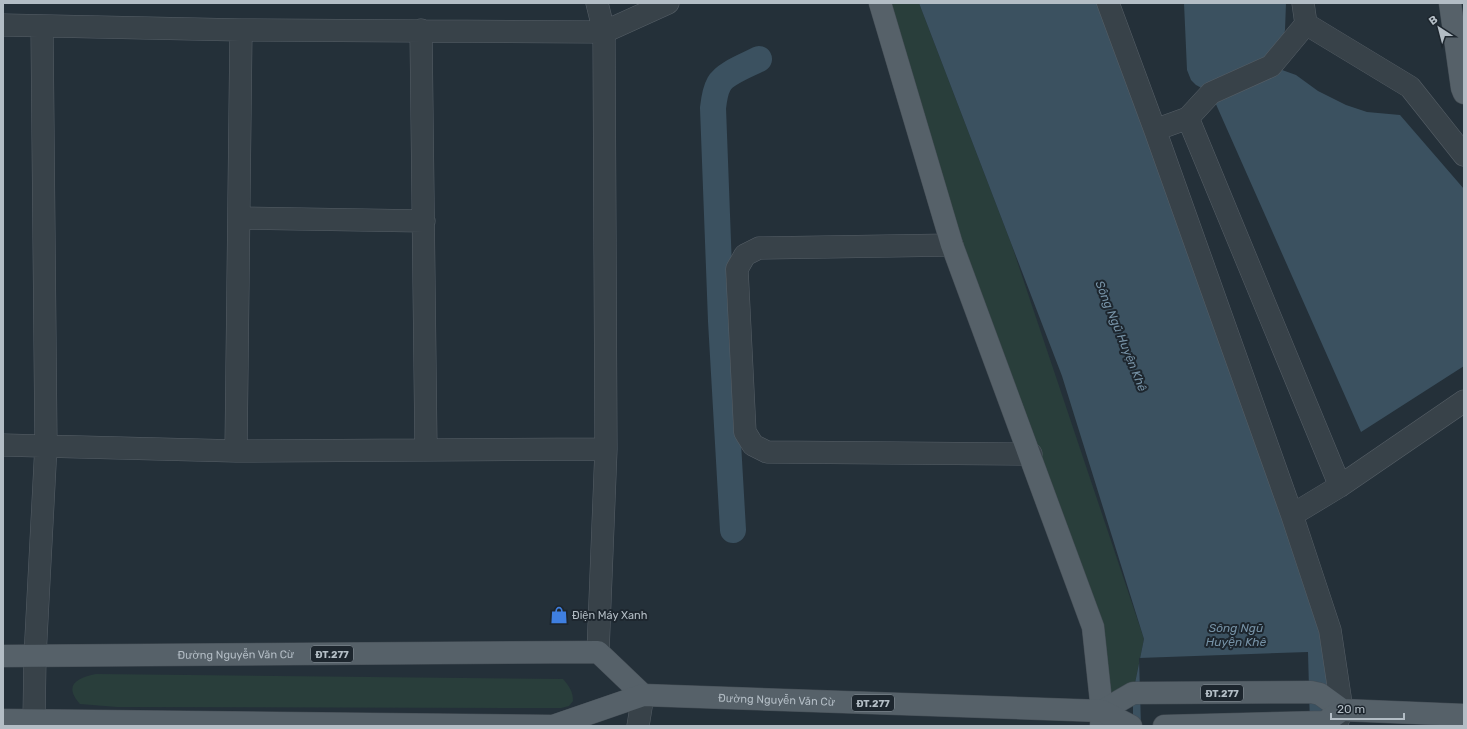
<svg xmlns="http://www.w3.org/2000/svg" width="1467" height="729" font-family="Rubik,sans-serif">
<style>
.green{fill:#293e3b}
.water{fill:#3b5160}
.pier{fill:#243039}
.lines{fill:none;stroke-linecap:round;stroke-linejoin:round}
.canal{stroke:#3b5160;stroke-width:26}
.minor-casing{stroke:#565f67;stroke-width:23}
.major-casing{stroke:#444d55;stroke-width:23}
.minor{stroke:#384249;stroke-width:22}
.major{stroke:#566169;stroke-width:22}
.labels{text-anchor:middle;stroke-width:4;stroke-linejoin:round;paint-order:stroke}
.shield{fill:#1d262e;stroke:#869098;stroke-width:1}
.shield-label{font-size:10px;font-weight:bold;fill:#b3bdc5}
.poi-label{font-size:11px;fill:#b3bdc5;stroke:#1d262e;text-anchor:start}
.street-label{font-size:11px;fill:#b3bdc5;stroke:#1d262e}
.water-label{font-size:12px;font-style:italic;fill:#7692a6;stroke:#1d262e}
</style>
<rect width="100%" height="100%" fill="#243039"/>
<!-- green -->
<path class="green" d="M 880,3 L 919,3 L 1011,243 L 1144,639 L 1133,693 L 1102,711 L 1093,627 Z
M 96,674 L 563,679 C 569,686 573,691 573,701 L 569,706 L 561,708 L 117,707 L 80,704 C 63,685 77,678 96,674 Z"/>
<!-- water -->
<path class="water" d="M 919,3 L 1108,3 L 1292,515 L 1342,710 L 1133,726 L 1133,693 L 1144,639 L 1062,376 Z
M 1184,3 L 1286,3 L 1285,30 L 1282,41 L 1271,66 L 1296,75 L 1318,91 L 1346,105 L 1367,112 L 1400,115 L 1464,189 L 1464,366 L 1361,432 L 1211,93 L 1196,85 L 1191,80 L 1187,70 Z"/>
<!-- pier -->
<path class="pier" d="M 1308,652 L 1310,726 L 1141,726 L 1139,658 Z"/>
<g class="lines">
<!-- canal -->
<path class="canal" d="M 733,530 L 721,321 L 713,108 C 714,99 715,91 719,84 C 725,73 748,65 759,59"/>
<!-- minor casing -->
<g class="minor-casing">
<path id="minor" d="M 597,3 L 604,32 L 606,449 L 598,652
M 1108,3 L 1155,130 L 1292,515 L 1330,630 L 1342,710 L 1337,723
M 1306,24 L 1410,87 L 1464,155
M 3,25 L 241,30 L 604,32 L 668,3
M 421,30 L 426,449
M 1188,118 L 1340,486
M 1155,130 L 1188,118 L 1211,93 L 1271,66 L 1306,24 L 1303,3
M 240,218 L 424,221
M 952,245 L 759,248 L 745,255 L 737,269 L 745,432 L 753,445 L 767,452 L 1031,454
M 3,445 L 236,451 L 606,449
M 236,451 L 241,30
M 1292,515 L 1340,486 L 1464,401
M 34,720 L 35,657 L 46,445 L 42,26
M 638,726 L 643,695"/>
</g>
<!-- major casing -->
<g class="major-casing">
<g id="major">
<path d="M 880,3 L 952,245 L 1093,627 L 1102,711 L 1101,725"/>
<path d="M 1450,3 L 1462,88 L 1464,93"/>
<path id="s1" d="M 3,656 L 598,652 L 643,695"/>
<path d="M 1102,711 L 1133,693 L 1311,692 L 1320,694 L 1342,710 L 1464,715"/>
<path id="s2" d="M 3,720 L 553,726 L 643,695 L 1102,711 L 1131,726"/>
<path d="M 1164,726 L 1325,722 L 1342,710"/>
</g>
</g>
<!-- minor -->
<use href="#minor" class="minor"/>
<!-- major -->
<use href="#major" class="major"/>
</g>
<!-- icons -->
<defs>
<g id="shop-bare" transform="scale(1.38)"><path d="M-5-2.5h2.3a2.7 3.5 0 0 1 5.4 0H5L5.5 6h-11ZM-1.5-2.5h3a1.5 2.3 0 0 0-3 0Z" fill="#3f7fe0" stroke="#1d262e" stroke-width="2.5" paint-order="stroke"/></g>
</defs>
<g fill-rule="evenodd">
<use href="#shop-bare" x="559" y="615"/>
</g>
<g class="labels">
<!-- shield labels -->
<g class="shield">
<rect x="311" y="646" width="42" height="16" rx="3"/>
<rect x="1201" y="685" width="42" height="16" rx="3"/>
<rect x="852" y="695" width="42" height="16" rx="3"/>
</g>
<g class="shield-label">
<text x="332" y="658">ĐT.277</text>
<text x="1222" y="697">ĐT.277</text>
<text x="873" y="707">ĐT.277</text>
</g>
<!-- poi labels -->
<g class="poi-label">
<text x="572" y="619">Điện Máy Xanh</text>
</g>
<!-- street labels -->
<g class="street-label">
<text dy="4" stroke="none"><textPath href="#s1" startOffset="233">Đường Nguyễn Văn Cừ</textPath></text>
<text dy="4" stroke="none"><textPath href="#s2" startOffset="779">Đường Nguyễn Văn Cừ</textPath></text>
</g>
<!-- water labels -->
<g class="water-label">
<text transform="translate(1121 336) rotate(68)" y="4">Sông Ngũ Huyện Khê</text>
<text x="1236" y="632">Sông Ngũ<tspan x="1236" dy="14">Huyện Khê</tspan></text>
</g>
</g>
<!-- border -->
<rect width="1467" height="729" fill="none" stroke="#b3bdc5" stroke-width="8"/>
<!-- north arrow -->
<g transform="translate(1439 28) rotate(324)" stroke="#1d262e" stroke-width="3" paint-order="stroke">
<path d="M0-3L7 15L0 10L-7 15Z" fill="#b3bdc5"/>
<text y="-6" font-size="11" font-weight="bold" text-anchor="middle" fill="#b3bdc5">B</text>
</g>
<!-- scale -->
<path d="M1331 713v6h73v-6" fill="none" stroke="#b3bdc5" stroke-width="2"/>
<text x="1337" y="713" font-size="12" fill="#b3bdc5" stroke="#1d262e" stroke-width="3" paint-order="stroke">20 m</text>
</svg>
